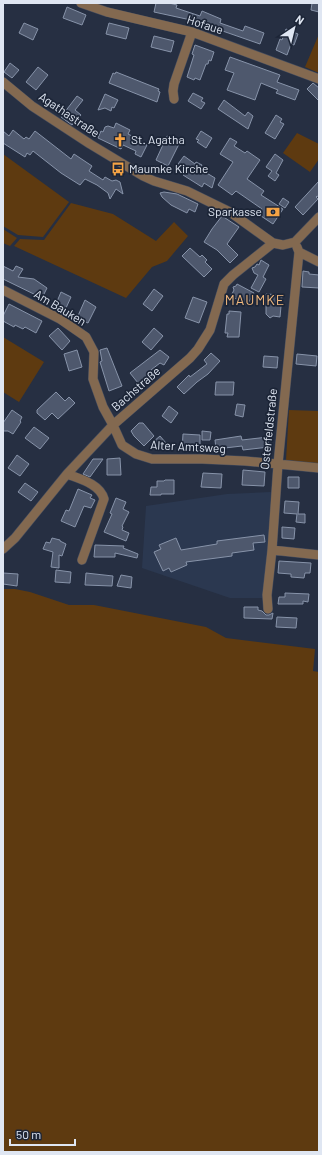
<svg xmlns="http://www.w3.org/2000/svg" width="322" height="1155" font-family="Barlow,sans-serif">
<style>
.built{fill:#2b3850}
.green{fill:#5e3a10}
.building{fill:#4e586d;stroke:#8793a9}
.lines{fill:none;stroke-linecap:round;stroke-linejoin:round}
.minor-casing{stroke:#444c5e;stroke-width:10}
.minor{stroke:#836950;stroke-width:9}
.labels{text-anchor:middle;stroke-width:3.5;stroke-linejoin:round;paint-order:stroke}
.street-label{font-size:12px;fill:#dfe6f2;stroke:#1c2537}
.poi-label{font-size:12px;fill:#dfe6f2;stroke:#1c2537;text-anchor:start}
.quarter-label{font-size:14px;letter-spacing:1px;fill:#f3ba7f;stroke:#1c2537}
</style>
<rect width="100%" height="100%" fill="#262f42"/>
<!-- built -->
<path class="built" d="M 271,492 L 264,598 L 230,598 L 142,568 L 146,506 L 227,494 Z"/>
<!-- green -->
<path class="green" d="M 319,34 L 319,73 L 305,67 Z
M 297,133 L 319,144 L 319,159 L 310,172 L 283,153 Z
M 3,154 L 69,202 L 43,237 L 18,235 L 3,226 Z
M 71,203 L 113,214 L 156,241 L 174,222 L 188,236 L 167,261 L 152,267 L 126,298 L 14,246 L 20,239 L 44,240 Z
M 3,229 L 17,238 L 10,246 L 3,243 Z
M 3,337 L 44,362 L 19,402 L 3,392 Z
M 289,410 L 319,411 L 319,464 L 286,460 Z
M 3,589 L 15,589 L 30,592 L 69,605 L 94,605 L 206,627 L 226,638 L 315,649 L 313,671 L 319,672 L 319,1152 L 3,1152 Z"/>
<!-- building -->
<path class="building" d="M 156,3 L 169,3 L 177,5 L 176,8 L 200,16 L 202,11 L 221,19 L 220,23 L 243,31 L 245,26 L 264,33 L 260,44 L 191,20 L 154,12 Z
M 312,3 L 319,3 L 319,12 L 311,10 Z
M 67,7 L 86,15 L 82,25 L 63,18 Z
M 24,23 L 38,29 L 33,40 L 19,33 Z
M 109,23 L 129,28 L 126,39 L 106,34 Z
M 286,29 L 298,34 L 294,45 L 291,44 L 287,55 L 276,50 L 280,39 L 282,40 Z
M 154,36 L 174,41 L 171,52 L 151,47 Z
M 195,45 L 214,52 L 211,61 L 209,60 L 208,64 L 206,64 L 200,80 L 195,78 L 194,80 L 187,77 L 194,55 L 192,54 Z
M 230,57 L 280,75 L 277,82 L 299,90 L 295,100 L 276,93 L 278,90 L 261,83 L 255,100 L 227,90 L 234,73 L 225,70 Z
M 10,63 L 19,70 L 12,78 L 4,72 Z
M 38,67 L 48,75 L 36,90 L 26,82 Z
M 116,72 L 159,89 L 158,91 L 160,92 L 157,102 L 109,83 L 113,73 L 115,74 Z
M 313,83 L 319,88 L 319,101 L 307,89 Z
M 193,93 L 203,98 L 201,101 L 205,103 L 201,109 L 188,101 Z
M 105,94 L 118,100 L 114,108 L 112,107 L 111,111 L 105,108 L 98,110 Z
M 77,96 L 83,100 L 75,110 L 81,115 L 72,125 L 61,117 Z
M 224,100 L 245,116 L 248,112 L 253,116 L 248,129 L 218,109 Z
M 276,115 L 282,119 L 280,122 L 284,124 L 275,139 L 265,133 Z
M 116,123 L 130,130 L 128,134 L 142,141 L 141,142 L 147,145 L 141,157 L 135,154 L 136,151 L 123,145 L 121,149 L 98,138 L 101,131 L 103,132 L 105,127 L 108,126 L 114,128 Z
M 13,130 L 24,139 L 26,137 L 29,139 L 35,131 L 71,159 L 74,154 L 92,166 L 89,171 L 103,180 L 105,177 L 112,181 L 116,180 L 120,182 L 123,194 L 116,189 L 110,199 L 108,193 L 97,185 L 85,179 L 80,185 L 61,173 L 33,151 L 30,155 L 27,153 L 25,157 L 3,143 L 3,131 L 9,136 Z
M 201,131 L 212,138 L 206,148 L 197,142 L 199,140 L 196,139 Z
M 167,136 L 180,142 L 168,166 L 156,160 Z
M 230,138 L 237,142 L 234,146 L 245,153 L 247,151 L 260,160 L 247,179 L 264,191 L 261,195 L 283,209 L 273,224 L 258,214 L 262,209 L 236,191 L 232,195 L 218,185 L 233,162 L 220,154 Z
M 275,154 L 283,160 L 276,173 L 279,175 L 275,181 L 268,176 L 272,171 L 266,167 Z
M 184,156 L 195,164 L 196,162 L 202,165 L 200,169 L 215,178 L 212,188 L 204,183 L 202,187 L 183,175 L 187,170 L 178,164 Z
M 319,181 L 319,197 L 317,196 L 316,197 L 318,199 L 303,215 L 295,207 Z
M 164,192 L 177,194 L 198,204 L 195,212 L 189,209 L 187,213 L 171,205 L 162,197 L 160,193 Z
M 283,198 L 289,202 L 285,208 L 279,204 Z
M 222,216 L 239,227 L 227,244 L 238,255 L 230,263 L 217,250 L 204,242 L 212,229 Z
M 190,248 L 200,257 L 202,255 L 207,260 L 205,262 L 212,269 L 204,277 L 182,256 Z
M 261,260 L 269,265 L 263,277 L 266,279 L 259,292 L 251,288 L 258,275 L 254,273 L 252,268 L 255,267 L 257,264 L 259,265 Z
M 3,266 L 13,271 L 16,266 L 23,269 L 18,277 L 34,279 L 47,288 L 42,298 L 3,279 Z
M 303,271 L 309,272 L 309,274 L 319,275 L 319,288 L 302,287 Z
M 237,284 L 254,293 L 247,305 L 231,296 L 234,290 L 233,287 L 236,286 Z
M 154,289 L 163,296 L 152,311 L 143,304 Z
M 61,292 L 71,297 L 66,308 L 56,304 Z
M 266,294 L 282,295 L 280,317 L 273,316 L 270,318 L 266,314 Z
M 193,297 L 207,302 L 199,323 L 185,318 Z
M 85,300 L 96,307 L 88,323 L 77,318 Z
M 9,304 L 42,321 L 36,333 L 25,327 L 23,329 L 15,325 L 14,327 L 3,321 L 3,316 Z
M 229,311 L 241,312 L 239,337 L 227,337 L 228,333 L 225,333 L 227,314 L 229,314 Z
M 58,328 L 70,341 L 62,350 L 49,336 Z
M 154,328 L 163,336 L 151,350 L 142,342 Z
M 107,348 L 122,386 L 109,391 L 100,362 L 102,361 L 100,350 Z
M 77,350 L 82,367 L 69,371 L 64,354 Z
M 160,350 L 169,357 L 164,365 L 160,363 L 151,370 L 152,372 L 138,383 L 130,373 Z
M 211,353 L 220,361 L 208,374 L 197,382 L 184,394 L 177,387 L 189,375 L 190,377 L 207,364 L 204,360 Z
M 297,354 L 317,356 L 316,366 L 296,364 Z
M 264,356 L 278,357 L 277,368 L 263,367 Z
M 216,382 L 234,382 L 233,395 L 215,395 Z
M 56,392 L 65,401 L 69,397 L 75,403 L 58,419 L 52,413 L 45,420 L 37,413 L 37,410 Z
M 237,404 L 245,405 L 243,417 L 235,415 Z
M 169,406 L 178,413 L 171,423 L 162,416 Z
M 12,410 L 22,417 L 20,421 L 21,422 L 13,434 L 8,431 L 3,431 L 3,423 Z
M 139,423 L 143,423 L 154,436 L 144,446 L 134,436 L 131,431 Z
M 34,427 L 49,438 L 40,449 L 25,438 Z
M 202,431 L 211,432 L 210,440 L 202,440 Z
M 183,434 L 200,435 L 200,449 L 192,448 L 192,450 L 182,450 Z
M 160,436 L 166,443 L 159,449 L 153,442 Z
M 241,436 L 242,440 L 268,437 L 269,447 L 243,450 L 242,446 L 216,449 L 215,440 Z
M 17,455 L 29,464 L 20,476 L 8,468 Z
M 120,458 L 121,475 L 107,475 L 107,459 Z
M 93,459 L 103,459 L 90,477 L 83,474 Z
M 243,470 L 265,472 L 264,486 L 242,485 Z
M 203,473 L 222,474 L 221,488 L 201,487 Z
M 288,477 L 299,477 L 299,488 L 288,488 Z
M 165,480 L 174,480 L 174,494 L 161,494 L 161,495 L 150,495 L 151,487 L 157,487 L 157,481 L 164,481 Z
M 25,483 L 38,492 L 31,501 L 18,492 Z
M 78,489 L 92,495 L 90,498 L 95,500 L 91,508 L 84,506 L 75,527 L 61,521 L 66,510 L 69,511 Z
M 116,498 L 126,502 L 123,509 L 129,512 L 122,526 L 123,527 L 122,530 L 129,533 L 126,541 L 104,532 L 112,514 L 110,513 Z
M 285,501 L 299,502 L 298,514 L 305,514 L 305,523 L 296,522 L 297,514 L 284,513 Z
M 282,527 L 295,528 L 294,539 L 282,538 Z
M 264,535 L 265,542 L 253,543 L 254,550 L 232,553 L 232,556 L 186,562 L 187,565 L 171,572 L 169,568 L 163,571 L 154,552 L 161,549 L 159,545 L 176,538 L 181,550 L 217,544 L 217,541 Z
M 52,538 L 60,540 L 60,541 L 66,544 L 62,556 L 59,555 L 59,568 L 51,567 L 53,552 L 43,549 L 46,542 L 50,543 Z
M 95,545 L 124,546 L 123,548 L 138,554 L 137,558 L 115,553 L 115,557 L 94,557 Z
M 279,561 L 311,563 L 310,573 L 305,573 L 304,578 L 291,577 L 291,574 L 278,573 Z
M 56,570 L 71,572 L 70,583 L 55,582 Z
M 3,573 L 18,574 L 17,586 L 3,584 Z
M 86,573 L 113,576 L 112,586 L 85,585 Z
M 121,575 L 132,577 L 131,588 L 117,586 Z
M 285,593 L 309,594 L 308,602 L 303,601 L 303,604 L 278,604 L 279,597 L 285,597 Z
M 244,607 L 258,607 L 258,610 L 262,611 L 266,615 L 269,615 L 273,613 L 272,619 L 244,618 Z
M 277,617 L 297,618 L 296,628 L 276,627 Z"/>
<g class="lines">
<!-- minor casing -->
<g class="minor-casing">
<path id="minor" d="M 81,3 L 107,12 L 192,32 L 319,79
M 3,82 L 32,106 L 90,144 L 143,176 L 154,181 L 187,191 L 230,212 L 273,243 L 283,245 L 295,242 L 319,217
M 174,99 L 173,91 L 174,84 L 192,32
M 297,247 L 299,252 L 319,262
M 3,290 L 60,319 L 86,337 L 94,352 L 93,379 L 103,407 L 113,425 L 122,445 L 136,454 L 152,459 L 202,459 L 245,461 L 319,468
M 67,474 C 80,479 100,484 104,499 L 82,560
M 3,549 L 15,538 L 67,474 L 113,425 L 190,358 L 198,349 L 210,330 L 224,284 L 233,275 L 273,243
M 272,550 L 319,555
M 268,609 L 267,595 L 272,550 L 278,464 L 299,252"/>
</g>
<!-- minor -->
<use href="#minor" class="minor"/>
</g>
<!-- icons -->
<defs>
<g id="church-bare" transform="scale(1.08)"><path d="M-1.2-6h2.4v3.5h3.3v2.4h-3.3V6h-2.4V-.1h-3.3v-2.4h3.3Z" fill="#f4a345" stroke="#1c2537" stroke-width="2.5" paint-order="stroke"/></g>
<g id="bus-bare" transform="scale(1.08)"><path d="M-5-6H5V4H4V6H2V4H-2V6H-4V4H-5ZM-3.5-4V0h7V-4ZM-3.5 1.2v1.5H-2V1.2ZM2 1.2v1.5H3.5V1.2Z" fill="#f4a345" stroke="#1c2537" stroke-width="2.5" paint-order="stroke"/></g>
<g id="bank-bare" transform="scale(1.08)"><path d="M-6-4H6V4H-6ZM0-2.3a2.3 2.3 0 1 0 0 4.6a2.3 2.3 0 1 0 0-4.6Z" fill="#f4a345" stroke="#1c2537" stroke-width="2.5" paint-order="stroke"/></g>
</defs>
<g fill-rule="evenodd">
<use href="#church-bare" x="120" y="140"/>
<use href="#bus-bare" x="118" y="169"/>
<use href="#bank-bare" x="273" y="212"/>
</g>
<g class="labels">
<!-- street labels -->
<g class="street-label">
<text transform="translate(205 25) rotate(18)" y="4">Hofaue</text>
<text transform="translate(69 115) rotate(34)" y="4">Agathastraße</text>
<text transform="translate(60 308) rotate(31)" y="4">Am Bauken</text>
<text transform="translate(136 389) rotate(-41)" y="4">Bachstraße</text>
<text transform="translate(269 429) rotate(-84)" y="4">Osterfeldstraße</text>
<text transform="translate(188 447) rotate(3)" y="4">Alter Amtsweg</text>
</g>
<!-- poi labels -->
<g class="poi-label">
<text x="131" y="144">St. Agatha</text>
<text x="129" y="173">Maumke Kirche</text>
<text x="262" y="216" text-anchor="end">Sparkasse</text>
</g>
<!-- quarter labels -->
<g class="quarter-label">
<text x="255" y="305">MAUMKE</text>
</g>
</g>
<!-- border -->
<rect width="322" height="1155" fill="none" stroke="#dfe6f2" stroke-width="8"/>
<!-- north arrow -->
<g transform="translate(294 28) rotate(35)" stroke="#1c2537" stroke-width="3" paint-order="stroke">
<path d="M0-3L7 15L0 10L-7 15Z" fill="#dfe6f2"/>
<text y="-6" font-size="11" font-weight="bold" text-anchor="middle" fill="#dfe6f2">N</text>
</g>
<!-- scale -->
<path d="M10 1139v6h65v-6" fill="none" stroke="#dfe6f2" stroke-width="2"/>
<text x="16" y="1139" font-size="12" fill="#dfe6f2" stroke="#1c2537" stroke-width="3" paint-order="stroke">50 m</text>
</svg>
